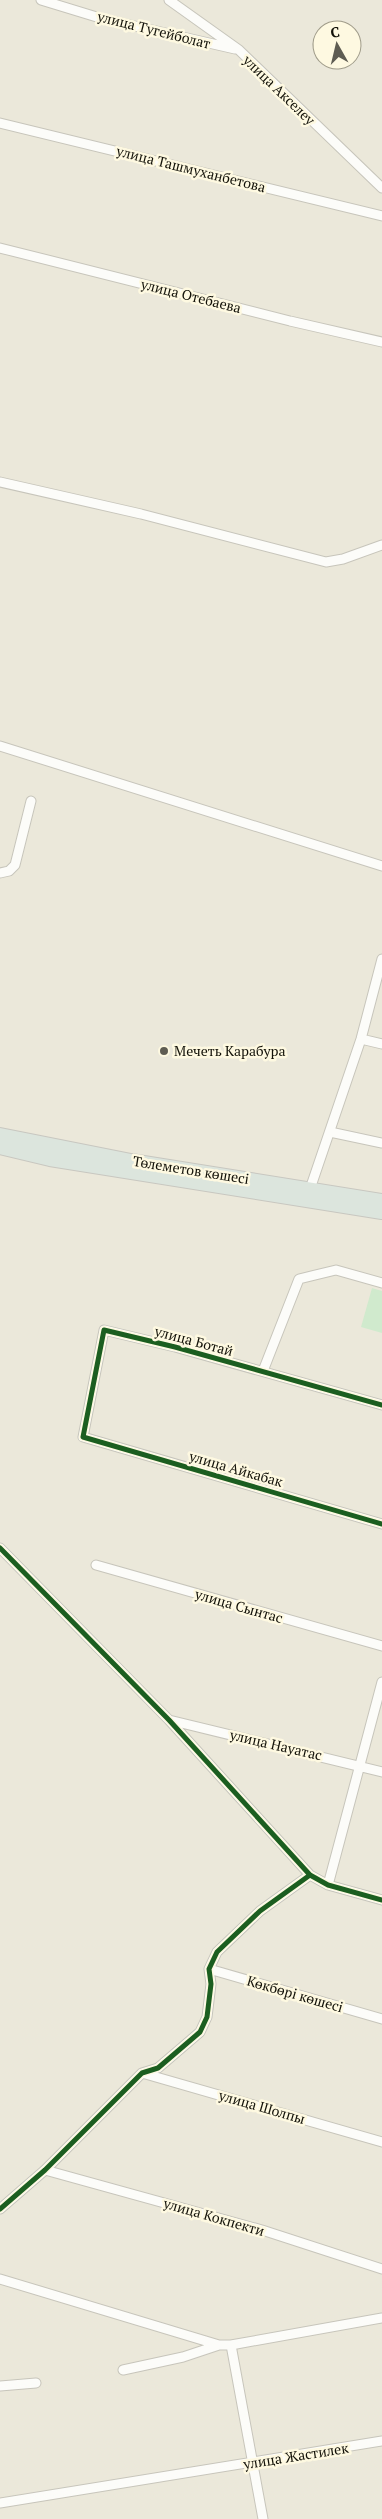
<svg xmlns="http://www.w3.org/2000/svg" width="382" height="2519" font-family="'PT Serif',serif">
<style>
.garden{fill:#d0eacd}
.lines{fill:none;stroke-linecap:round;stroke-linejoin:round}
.minor-casing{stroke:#c7c5bb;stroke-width:11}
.primary-casing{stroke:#c8c7c0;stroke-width:16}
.minor{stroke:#fcfcf9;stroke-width:9}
.primary{stroke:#dce5dd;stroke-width:14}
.cycleway-casing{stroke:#fef9e1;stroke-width:8}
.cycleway{stroke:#1b5e20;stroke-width:5}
.poi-dot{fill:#5e5c52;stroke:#fef9e1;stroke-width:2}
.labels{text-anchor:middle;stroke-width:5;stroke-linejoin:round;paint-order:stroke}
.street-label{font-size:14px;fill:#121108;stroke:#fef9e1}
.poi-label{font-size:14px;fill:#121108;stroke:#fef9e1;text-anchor:start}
</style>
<rect width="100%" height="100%" fill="#ebe8da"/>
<!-- garden -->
<path class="garden" d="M 372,1288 L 382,1291 L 382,1333 L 361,1327 Z"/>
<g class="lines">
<!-- minor casing -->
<g class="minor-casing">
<path id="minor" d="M 41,0 L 100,18 L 235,49
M 169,0 L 239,50 L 382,188
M 0,123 L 382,216
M 0,248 L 290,321 L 382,342
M 0,482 L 141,514 L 326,562 L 343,559 L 382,545
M 0,746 L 382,866
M 0,873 L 9,871 L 15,865 L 31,801
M 361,1039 L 382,1044
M 330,1132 L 382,1143
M 310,1189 L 361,1039 L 382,959
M 263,1371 L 299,1279 L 336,1270 L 382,1283
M 382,1405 L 175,1347 L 104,1330 L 83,1437 L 382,1524
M 0,1548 L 169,1720 L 310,1875 L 328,1885 L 382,1900
M 96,1565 L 382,1646
M 169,1720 L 382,1772
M 328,1885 L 382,1682
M 209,1969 L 382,2019
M 142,2073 L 382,2142
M 45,2170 L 262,2230 L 382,2269
M 0,2209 L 45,2170 L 142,2073 L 158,2068 L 200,2032 L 207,2017 L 211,1984 L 209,1969 L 217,1952 L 260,1911 L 310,1875
M 0,2279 L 219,2345 L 231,2345
M 123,2370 L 183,2357 L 219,2345
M 0,2386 L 36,2383
M 0,2503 L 382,2441
M 263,2519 L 231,2345 L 382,2318"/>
</g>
<!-- primary casing -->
<g class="primary-casing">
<path id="primary" d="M 0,1135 L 131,1161 L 382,1201
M 0,1147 L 50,1159 L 382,1212"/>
</g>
<!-- minor -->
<use href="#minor" class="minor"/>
<!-- primary -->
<use href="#primary" class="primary"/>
<!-- cycleway casing -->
<g class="cycleway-casing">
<path id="cycleway" d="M 382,1405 L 175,1347 L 104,1330 L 83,1437 L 382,1524
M 0,1548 L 169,1720 L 310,1875 L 328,1885 L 382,1900
M 0,2209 L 45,2170 L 142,2073 L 158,2068 L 200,2032 L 207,2017 L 211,1984 L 209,1969 L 217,1952 L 260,1911 L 310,1875"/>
</g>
<!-- cycleway -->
<use href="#cycleway" class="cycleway"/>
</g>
<!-- markers -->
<circle class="poi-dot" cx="164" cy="1051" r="5"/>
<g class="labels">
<!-- street labels -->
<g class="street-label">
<text transform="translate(154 30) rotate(14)" y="5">улица Тугейболат</text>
<text transform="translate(279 90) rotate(44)" y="5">улица Акселеу</text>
<text transform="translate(191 169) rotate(14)" y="5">улица Ташмуханбетова</text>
<text transform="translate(191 296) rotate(14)" y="5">улица Отебаева</text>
<text transform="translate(191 1170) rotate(9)" y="5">Төлеметов көшесі</text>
<text transform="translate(194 1341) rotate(15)" y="5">улица Ботай</text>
<text transform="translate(236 1469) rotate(16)" y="5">улица Айкабак</text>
<text transform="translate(239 1606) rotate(16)" y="5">улица Сынтас</text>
<text transform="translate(276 1745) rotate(13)" y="5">улица Науатас</text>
<text transform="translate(295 1994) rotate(16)" y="5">Көкбөрі көшесі</text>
<text transform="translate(262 2107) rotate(16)" y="5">улица Шолпы</text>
<text transform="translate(214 2217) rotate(16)" y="5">улица Кокпекти</text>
<text transform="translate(296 2456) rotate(-9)" y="5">улица Жастилек</text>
</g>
<!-- poi labels -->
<g class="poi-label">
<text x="174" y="1056">Мечеть Карабура</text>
</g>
</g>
<!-- north arrow -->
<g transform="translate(337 45) rotate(352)"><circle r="24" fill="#fef9e1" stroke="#a09c8a"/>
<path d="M0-4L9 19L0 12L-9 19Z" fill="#5e5c52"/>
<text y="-8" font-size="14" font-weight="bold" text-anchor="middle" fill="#121108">С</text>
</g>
</svg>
